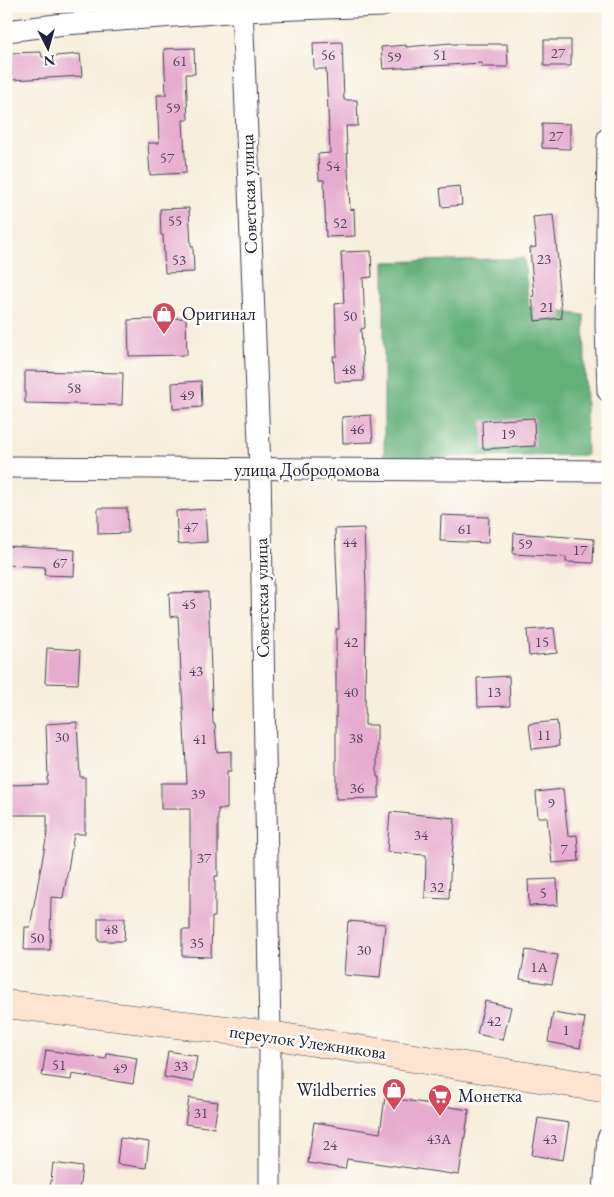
<svg xmlns="http://www.w3.org/2000/svg" width="614" height="1197" font-family="'EB Garamond',serif">
<style>
.forest{fill:#64b079;stroke:#43695a}
.building{fill:#e6abce}
.lines{fill:none;stroke-linecap:round;stroke-linejoin:round}
.street-casing{stroke:#424153;stroke-width:23}
.secondary-casing{stroke:#424153;stroke-width:29}
.street{stroke:#fff;stroke-width:21}
.secondary{stroke:#fde4d1;stroke-width:28}
.labels{text-anchor:middle;stroke-width:5;stroke-linejoin:round;paint-order:stroke}
.number-label{font-size:15px;fill:#534460}
.street-label{font-size:18px;fill:#22223b;stroke:#fdfcf7}
.poi-label{font-size:18px;fill:#22223b;stroke:#fdfcf7;text-anchor:start}
</style>
<rect width="100%" height="100%" fill="#fdfcf7"/>
<filter id="ink" filterUnits="userSpaceOnUse"><feTurbulence type="fractalNoise" baseFrequency=".02" numOctaves="2"/><feDisplacementMap in="SourceGraphic" scale="10" xChannelSelector="R" yChannelSelector="G"/><feConvolveMatrix kernelMatrix="1 2 1 2 8 2 1 2 1" color-interpolation-filters="sRGB"/></filter>
<filter id="wash" filterUnits="userSpaceOnUse"><feTurbulence type="fractalNoise" baseFrequency=".0096" numOctaves="4" result="noise"/><feDisplacementMap in="SourceGraphic" scale="20" xChannelSelector="R" yChannelSelector="G"/><feGaussianBlur stdDeviation="1.12" result="paint"/><feColorMatrix in="noise" values="0 0 0 0 0 0 0 0 0 0 0 0 0 0 0 0 0 1.4 0 .05"/><feComposite in="paint" operator="in"/></filter>
<g filter="url(#wash)">
<rect width="100%" height="100%" fill="#f7eedc"/>
<!-- forest -->
<path class="forest" d="M 524,258 L 529,307 L 584,315 L 587,455 L 384,458 L 384,262 Z"/>
<g id="blocks">
<!-- building -->
<path class="building" d="M 544,40 L 571,40 L 571,66 L 544,66 Z
M 342,42 L 344,100 L 357,100 L 358,126 L 346,126 L 350,210 L 354,209 L 355,236 L 326,237 L 324,180 L 319,180 L 318,154 L 330,153 L 326,69 L 314,69 L 313,43 Z
M 451,43 L 452,44 L 507,44 L 508,67 L 482,67 L 482,63 L 383,69 L 381,47 L 406,45 L 406,47 Z
M 194,48 L 195,74 L 186,74 L 188,120 L 183,120 L 186,173 L 150,175 L 148,143 L 159,143 L 157,95 L 166,95 L 164,49 Z
M 41,52 L 42,57 L 80,54 L 82,76 L 12,80 L 11,53 Z
M 542,123 L 570,124 L 570,149 L 542,148 Z
M 460,186 L 462,205 L 442,207 L 440,188 Z
M 189,208 L 191,246 L 193,246 L 194,272 L 165,273 L 163,235 L 161,235 L 160,209 Z
M 553,215 L 559,270 L 557,270 L 562,318 L 535,321 L 532,296 L 534,296 L 530,248 L 536,247 L 533,217 Z
M 371,251 L 372,277 L 363,278 L 365,328 L 361,329 L 364,381 L 335,382 L 333,356 L 337,356 L 335,304 L 344,303 L 341,252 Z
M 186,318 L 187,355 L 129,356 L 128,320 Z
M 25,371 L 123,373 L 122,405 L 25,403 Z
M 201,381 L 202,407 L 173,409 L 172,383 Z
M 371,415 L 373,442 L 343,443 L 342,417 Z
M 534,418 L 535,446 L 483,449 L 482,421 Z
M 98,508 L 127,508 L 128,533 L 98,534 Z
M 205,509 L 207,542 L 178,544 L 176,511 Z
M 441,515 L 489,517 L 488,543 L 440,541 Z
M 364,528 L 366,590 L 365,725 L 377,725 L 377,777 L 379,777 L 379,798 L 336,799 L 336,629 L 339,629 L 335,529 Z
M 514,533 L 594,539 L 593,563 L 566,562 L 566,557 L 513,554 Z
M 6,546 L 75,550 L 74,576 L 44,575 L 45,567 L 6,565 Z
M 208,592 L 213,724 L 215,724 L 217,752 L 231,751 L 231,771 L 227,771 L 227,809 L 218,809 L 218,876 L 215,876 L 215,917 L 212,917 L 211,957 L 182,956 L 182,930 L 190,930 L 190,809 L 161,809 L 161,783 L 187,783 L 178,616 L 170,617 L 169,593 Z
M 554,628 L 557,653 L 529,656 L 527,630 Z
M 47,648 L 80,650 L 78,684 L 45,683 Z
M 509,676 L 510,706 L 478,707 L 477,678 Z
M 557,721 L 559,746 L 532,749 L 529,724 Z
M 77,722 L 80,777 L 85,777 L 85,834 L 74,834 L 63,898 L 51,897 L 50,950 L 24,950 L 25,927 L 30,927 L 47,834 L 47,815 L 6,815 L 6,785 L 47,784 L 47,777 L 48,777 L 46,724 Z
M 563,789 L 568,836 L 577,835 L 579,861 L 552,863 L 547,817 L 538,817 L 536,792 Z
M 390,812 L 455,818 L 452,858 L 451,857 L 449,899 L 425,898 L 426,855 L 387,852 Z
M 557,879 L 558,905 L 529,906 L 528,880 Z
M 98,918 L 125,918 L 124,941 L 98,941 Z
M 348,921 L 385,924 L 380,978 L 344,975 Z
M 526,950 L 558,955 L 552,984 L 520,979 Z
M 485,1001 L 511,1007 L 503,1040 L 477,1034 Z
M 553,1013 L 585,1018 L 580,1048 L 548,1042 Z
M 46,1050 L 106,1059 L 107,1053 L 137,1058 L 133,1084 L 72,1074 L 71,1080 L 42,1076 Z
M 168,1051 L 197,1056 L 193,1082 L 164,1077 Z
M 385,1097 L 469,1110 L 459,1175 L 347,1159 L 345,1169 L 308,1163 L 314,1122 L 380,1133 Z
M 189,1098 L 218,1102 L 214,1128 L 185,1124 Z
M 538,1118 L 569,1123 L 563,1160 L 532,1155 Z
M 120,1138 L 149,1142 L 146,1168 L 117,1164 Z
M 53,1163 L 82,1167 L 79,1191 L 61,1191 L 50,1189 Z"/>
</g>
</g>
<g filter="url(#ink)">
<use href="#blocks" fill-opacity="0" stroke="#424153" stroke-width="1"/>
<g class="lines">
<!-- street casing -->
<g class="street-casing">
<path id="street" d="M 242,6 L 260,469 L 270,1035 L 270,1191
M 6,31 L 65,24 L 242,11 L 382,6
M 608,138 L 606,324 L 608,391
M 6,467 L 608,471
M 604,1191 L 608,1138"/>
</g>
<!-- secondary casing -->
<g class="secondary-casing">
<path id="secondary" d="M 6,1004 L 270,1035 L 608,1089"/>
</g>
<!-- street -->
<use href="#street" class="street"/>
<!-- secondary -->
<use href="#secondary" class="secondary"/>
</g>
</g>
<!-- icons -->
<defs>
<g id="shop-pin" transform="scale(1.25)"><path d="M0 17L-7.5 6A9.5 9.5 0 1 1 7.5 6Z" fill="#d1495b" stroke="#fdfcf7"/><path d="M-5-2.5h2.3a2.7 3.5 0 0 1 5.4 0H5L5.5 6h-11ZM-1.5-2.5h3a1.5 2.3 0 0 0-3 0Z" fill="#fff"/></g>
<g id="supermarket-pin" transform="scale(1.25)"><path d="M0 17L-7.5 6A9.5 9.5 0 1 1 7.5 6Z" fill="#d1495b" stroke="#fdfcf7"/><path d="M-6-5.5h2.5l.6 2H6L4.5 2H-2.5L-4.4-4H-6ZM-1.5 3.2a1.3 1.3 0 1 0 .1 0ZM3 3.2a1.3 1.3 0 1 0 .1 0Z" fill="#fff"/></g>
</defs>
<g fill-rule="evenodd">
<use href="#shop-pin" x="164" y="314"/>
<use href="#shop-pin" x="394" y="1090"/>
<use href="#supermarket-pin" x="440" y="1096"/>
</g>
<g class="labels">
<!-- number labels -->
<g class="number-label">
<text x="558" y="58">27</text>
<text x="328" y="60">56</text>
<text x="440" y="60">51</text>
<text x="394" y="62">59</text>
<text x="180" y="66">61</text>
<text x="173" y="113">59</text>
<text x="556" y="141">27</text>
<text x="167" y="163">57</text>
<text x="333" y="171">54</text>
<text x="175" y="226">55</text>
<text x="340" y="228">52</text>
<text x="544" y="264">23</text>
<text x="179" y="265">53</text>
<text x="547" y="312">21</text>
<text x="350" y="321">50</text>
<text x="349" y="374">48</text>
<text x="74" y="393">58</text>
<text x="187" y="400">49</text>
<text x="357" y="434">46</text>
<text x="508" y="439">19</text>
<text x="191" y="532">47</text>
<text x="465" y="534">61</text>
<text x="350" y="547">44</text>
<text x="525" y="549">59</text>
<text x="580" y="555">17</text>
<text x="60" y="568">67</text>
<text x="189" y="609">45</text>
<text x="351" y="647">42</text>
<text x="542" y="647">15</text>
<text x="196" y="676">43</text>
<text x="351" y="697">40</text>
<text x="494" y="697">13</text>
<text x="544" y="740">11</text>
<text x="62" y="742">30</text>
<text x="356" y="743">38</text>
<text x="200" y="744">41</text>
<text x="357" y="793">36</text>
<text x="198" y="799">39</text>
<text x="551" y="808">9</text>
<text x="421" y="840">34</text>
<text x="564" y="854">7</text>
<text x="204" y="863">37</text>
<text x="437" y="892">32</text>
<text x="543" y="898">5</text>
<text x="111" y="934">48</text>
<text x="37" y="943">50</text>
<text x="197" y="948">35</text>
<text x="364" y="955">30</text>
<text x="539" y="972">1А</text>
<text x="494" y="1026">42</text>
<text x="566" y="1035">1</text>
<text x="59" y="1070">51</text>
<text x="181" y="1071">33</text>
<text x="120" y="1073">49</text>
<text x="201" y="1118">31</text>
<text x="439" y="1144">43А</text>
<text x="550" y="1144">43</text>
<text x="330" y="1150">24</text>
</g>
<!-- street labels -->
<g class="street-label">
<text transform="translate(249 194) rotate(-92)" y="6">Советская улица</text>
<text x="307" y="476">улица Добродомова</text>
<text transform="translate(262 598) rotate(-91)" y="6">Советская улица</text>
<text transform="translate(308 1042) rotate(8)" y="6">переулок Улежникова</text>
</g>
<!-- poi labels -->
<g class="poi-label">
<text x="182" y="320">Оригинал</text>
<text x="376" y="1096" text-anchor="end">Wildberries</text>
<text x="458" y="1102">Монетка</text>
</g>
</g>
<!-- margin -->
<rect width="614" height="1197" fill="none" stroke="#fdfcf7" stroke-width="25"/>
<!-- north arrow -->
<g transform="translate(48 48) rotate(174)" stroke="#fdfcf7" stroke-width="4" paint-order="stroke">
<path d="M0-4L9 19L0 12L-9 19Z" fill="#22223b"/>
<text y="-8" font-size="14" font-weight="bold" text-anchor="middle" fill="#22223b">N</text>
</g>
</svg>
